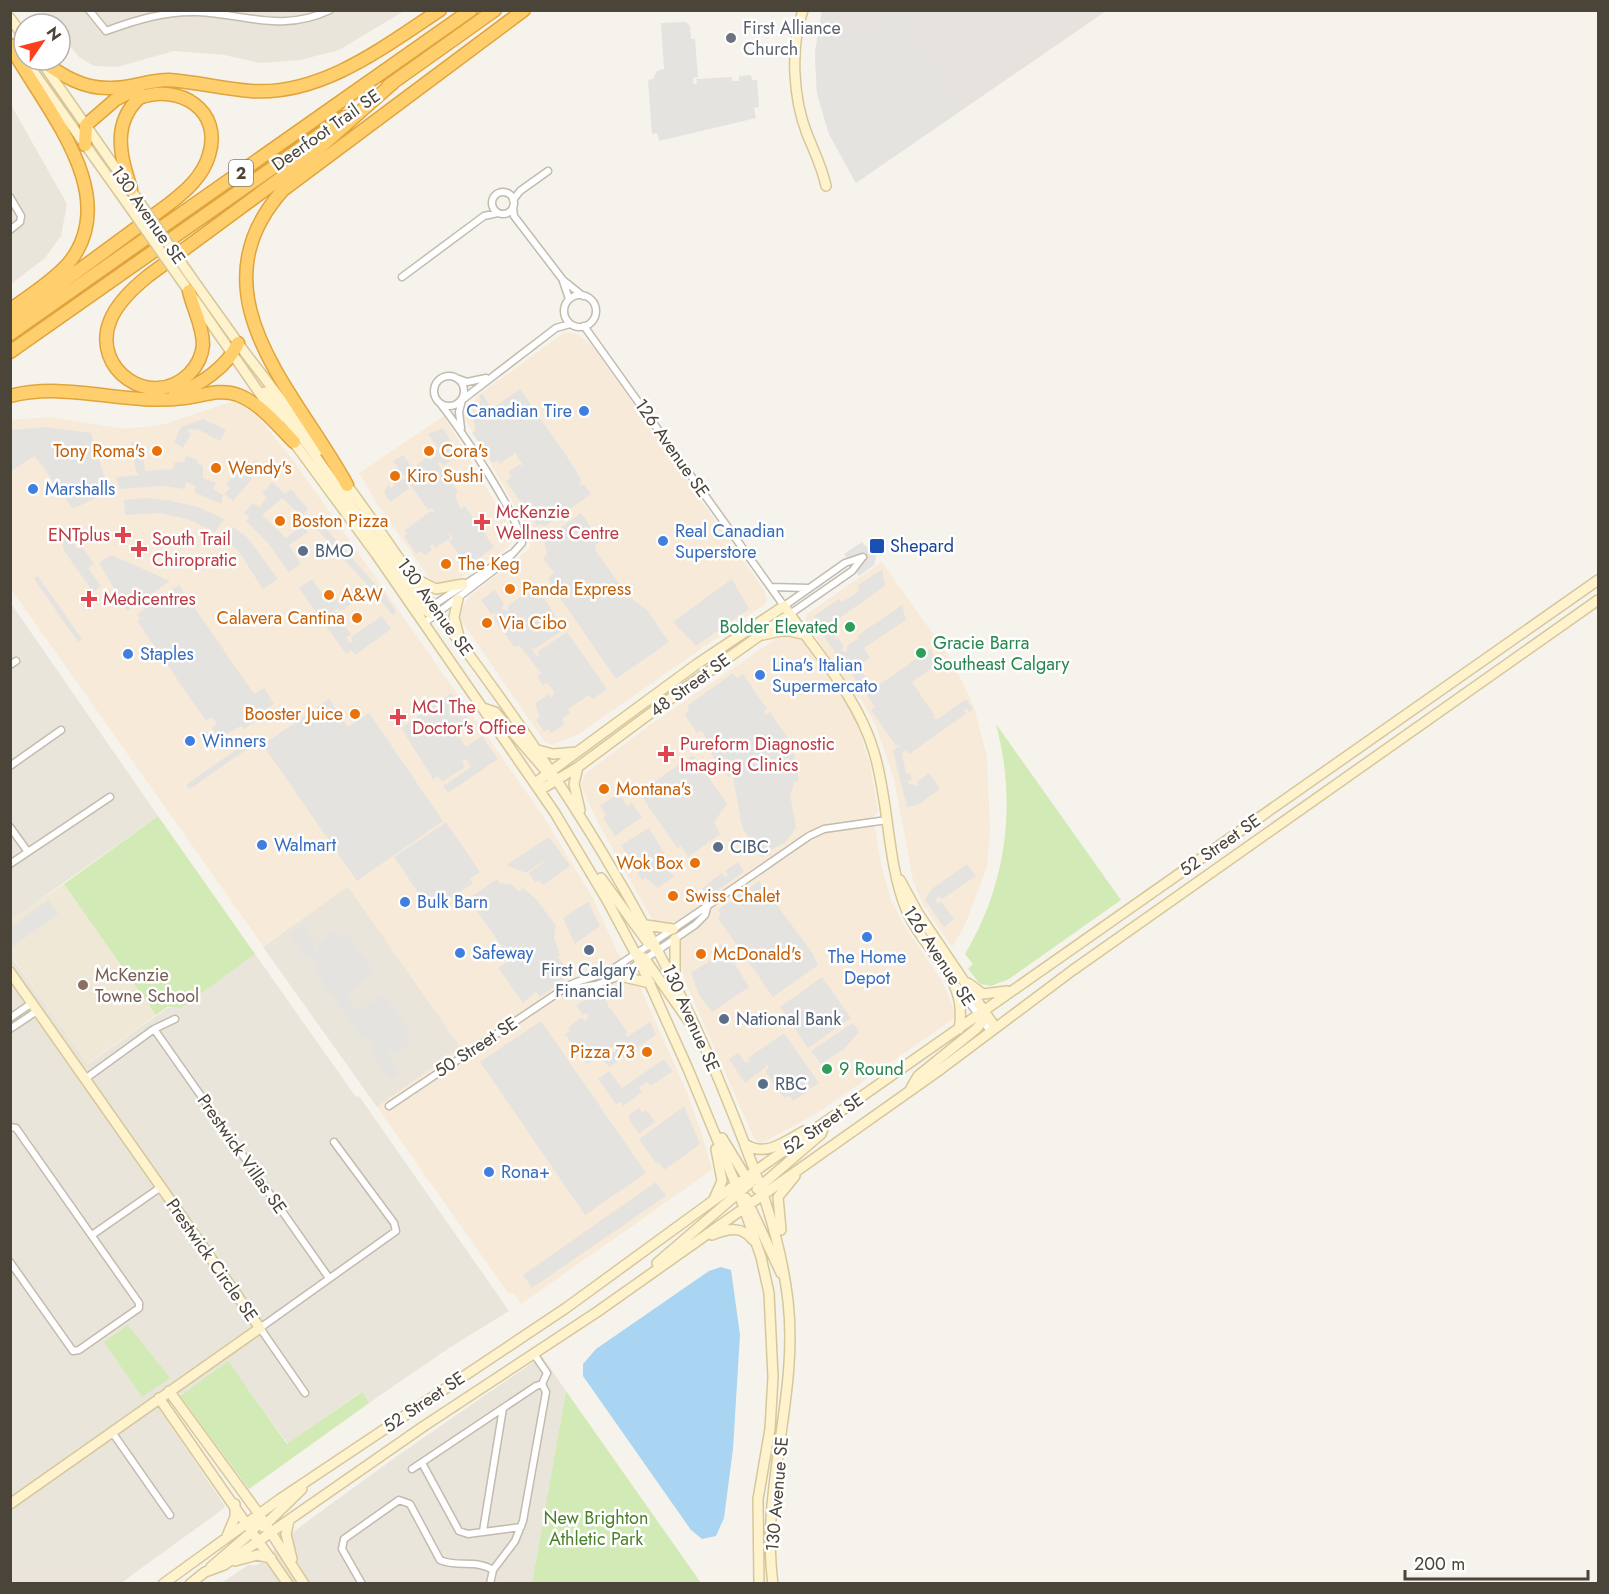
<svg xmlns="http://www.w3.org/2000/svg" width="1609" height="1594" font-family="Jost,sans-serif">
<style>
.residential{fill:#eae5da}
.commercial{fill:#f7ead8}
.industrial{fill:#e6e2dd}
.education{fill:#efe8d6}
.green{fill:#d2eab5}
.parking{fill:#e5e3e0}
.water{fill:#a9d4f2}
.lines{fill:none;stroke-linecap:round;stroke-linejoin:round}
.street-casing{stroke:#c2bbae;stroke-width:9}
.secondary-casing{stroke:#d6c79b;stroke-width:12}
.highway-casing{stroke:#e0a43c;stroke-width:15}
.street{stroke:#fff;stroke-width:6}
.secondary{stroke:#fff3cd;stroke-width:9}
.highway{stroke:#ffcf6e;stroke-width:12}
.secondary-bridge-casing{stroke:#d6c79b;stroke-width:12;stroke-linecap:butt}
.secondary-bridge{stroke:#fff3cd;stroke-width:9}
.worship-dot{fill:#6b7280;stroke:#fff;stroke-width:2}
.shop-dot{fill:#3f7fe0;stroke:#fff;stroke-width:2}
.food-dot{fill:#e8710a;stroke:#fff;stroke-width:2}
.health-dot{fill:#e0444e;stroke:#fff;stroke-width:2}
.transit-dot{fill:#1a4fb4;stroke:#fff;stroke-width:2}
.service-dot{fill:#5c6f8a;stroke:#fff;stroke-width:2}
.leisure-dot{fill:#2e9e5b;stroke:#fff;stroke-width:2}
.education-dot{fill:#8d6e63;stroke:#fff;stroke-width:2}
.labels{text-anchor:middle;stroke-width:5;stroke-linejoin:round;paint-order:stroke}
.shield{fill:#fff;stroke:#817c74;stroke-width:1.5}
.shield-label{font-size:16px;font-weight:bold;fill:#4b4439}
.worship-label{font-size:18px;fill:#5b616d;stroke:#fff;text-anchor:start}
.street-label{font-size:18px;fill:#4b4439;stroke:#fff}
.shop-label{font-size:18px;fill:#366cbe;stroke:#fff;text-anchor:start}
.food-label{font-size:18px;fill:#c56008;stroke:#fff;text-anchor:start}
.health-label{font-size:18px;fill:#be3a42;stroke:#fff;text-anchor:start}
.transit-label{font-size:18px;fill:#164399;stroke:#fff;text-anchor:start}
.service-label{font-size:18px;fill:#4e5e75;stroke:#fff;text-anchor:start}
.leisure-label{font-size:18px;fill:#27864d;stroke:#fff;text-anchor:start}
.education-label{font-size:18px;fill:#785e54;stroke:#fff;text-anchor:start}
.park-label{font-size:18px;fill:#4a7f2a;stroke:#fff}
</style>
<rect width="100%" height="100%" fill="#f6f3ec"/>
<!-- residential -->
<path class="residential" d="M 40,11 L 404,11 L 339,50 L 300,60 L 260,63 L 224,55 L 174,51 L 117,67 L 94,66 L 80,58 L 60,34 L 60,24 L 52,24 Z
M 10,103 L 67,204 L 61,236 L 45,258 L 11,284 Z
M 10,602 L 158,816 L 11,920 L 10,920 Z
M 348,886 L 461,1048 L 377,1107 L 263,947 Z
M 255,954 L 356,1097 L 359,1096 L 509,1311 L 449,1348 L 369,1403 L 361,1392 L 288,1444 L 228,1362 L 160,1410 L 225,1506 L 223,1509 L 121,1583 L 11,1583 L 10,955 L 88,1064 L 167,1008 L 181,1007 Z
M 542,1356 L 566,1391 L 532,1583 L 220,1584 L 248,1565 L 257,1565 L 301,1526 L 397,1456 Z"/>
<!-- commercial -->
<path class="commercial" d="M 565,332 L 577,334 L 593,347 L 764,590 L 767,600 L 765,604 L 579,734 L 552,745 L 544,741 L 461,620 L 462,607 L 470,596 L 523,554 L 529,549 L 532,536 L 463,415 L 477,396 Z
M 231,402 L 238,403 L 258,417 L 293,460 L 543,816 L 593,898 L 617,952 L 638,983 L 687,1092 L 703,1138 L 712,1170 L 521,1304 L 514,1294 L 508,1293 L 377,1107 L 461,1048 L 348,887 L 263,946 L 11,589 L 10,420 L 49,417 L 127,429 L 165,424 Z
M 444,416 L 513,533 L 511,543 L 506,549 L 463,576 L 442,585 L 430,579 L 378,505 L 359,473 Z
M 882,562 L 945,651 L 962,681 L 974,707 L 987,757 L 990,830 L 987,867 L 964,927 L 952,947 L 922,903 L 913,880 L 894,779 L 876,726 L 861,699 L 854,694 L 805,622 L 807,614 Z
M 783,634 L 797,637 L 803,641 L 844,700 L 856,721 L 870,764 L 878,812 L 873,817 L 882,869 L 891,900 L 904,925 L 942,981 L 956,1014 L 952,1020 L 817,1113 L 760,1144 L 754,1138 L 685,981 L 677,946 L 663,925 L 653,921 L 596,819 L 581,785 L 586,773 L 651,724 Z"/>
<!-- industrial -->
<path class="industrial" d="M 822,10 L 1106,11 L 856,183 L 829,134 L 817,93 L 815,53 Z"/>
<!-- education -->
<path class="education" d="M 64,884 L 156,1015 L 87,1064 L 11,955 L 10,920 Z"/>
<!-- green -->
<path class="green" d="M 996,724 L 1121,900 L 1009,979 L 991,986 L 980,984 L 968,969 L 973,964 L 965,954 C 1007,884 1017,803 996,724 Z
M 158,816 L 255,954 L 181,1008 L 167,1007 L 156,1015 L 64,884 Z
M 128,1325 L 170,1378 L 142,1397 L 104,1342 Z
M 228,1361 L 287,1444 L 362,1392 L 369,1403 L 249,1489 L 180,1396 Z
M 566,1391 L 701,1583 L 532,1583 Z"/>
<!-- parking -->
<path class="parking" d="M 822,11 L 835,12 L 879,74 L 918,49 L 960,109 L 856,183 L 829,134 L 817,93 L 815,53 Z
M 896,18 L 909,38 L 879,59 L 866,39 Z
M 686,22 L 690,26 L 691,39 L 695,39 L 698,77 L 693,78 L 694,84 L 697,84 L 696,79 L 732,77 L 732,81 L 739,81 L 739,76 L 751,75 L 752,80 L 757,80 L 759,107 L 754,108 L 756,118 L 659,141 L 657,133 L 652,134 L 648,80 L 653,79 L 657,71 L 664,69 L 661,23 Z
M 520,389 L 574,467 L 582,481 L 579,483 L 582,486 L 584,484 L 591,494 L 544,527 L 541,524 L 537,526 L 506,481 L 512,477 L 508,472 L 520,464 L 524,467 L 513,450 L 514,454 L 500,464 L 497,460 L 493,463 L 472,433 L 476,430 L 472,417 L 481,400 L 479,396 L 482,394 L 492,408 L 486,412 L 483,408 L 479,418 Z
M 203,419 L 226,430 L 220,441 L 199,430 L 190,429 L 187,431 L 191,434 L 183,448 L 174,442 L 181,427 Z
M 44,427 L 91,433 L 109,491 L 73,509 L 35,456 L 11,471 L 11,430 Z
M 443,428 L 452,443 L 448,446 L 453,459 L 443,466 L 440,462 L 434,467 L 438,464 L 458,491 L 455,495 L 459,506 L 461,509 L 465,506 L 494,547 L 462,571 L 458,566 L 466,557 L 462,558 L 449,541 L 453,538 L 449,533 L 450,538 L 435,548 L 433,544 L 430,546 L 432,550 L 425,555 L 420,551 L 416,554 L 404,536 L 407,533 L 405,530 L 431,511 L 436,514 L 432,508 L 428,510 L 410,485 L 413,481 L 407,485 L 409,489 L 390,502 L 384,493 L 388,484 L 391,488 L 395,485 L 392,482 L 400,476 L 403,480 L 408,476 L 407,473 L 404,476 L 393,461 L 403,455 L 415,471 L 414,467 L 427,457 L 430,460 L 436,456 L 433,452 L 438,448 L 428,434 Z
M 141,441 L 145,471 L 173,469 L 174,463 L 184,462 L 186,456 L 198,460 L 197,464 L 203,465 L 203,478 L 216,483 L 213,489 L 223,495 L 221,504 L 194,492 L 196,486 L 186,482 L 185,489 L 163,486 L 120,489 L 116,477 L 140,475 L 136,472 L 131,442 Z
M 247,459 L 251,463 L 256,460 L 264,468 L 256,477 L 249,471 L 247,475 L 252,479 L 233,501 L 224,494 L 230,488 L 226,485 Z
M 272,482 L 285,494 L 291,489 L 308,509 L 301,516 L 282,498 L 262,515 L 286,538 L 303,525 L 308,532 L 289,545 L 301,564 L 289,572 L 268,543 L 246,521 L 250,517 L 244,513 L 253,503 L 259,507 L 267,498 L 262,493 Z
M 145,498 L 167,500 L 198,507 L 224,519 L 215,532 L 187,519 L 160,513 L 125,515 L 124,500 Z
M 581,513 L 601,541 L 595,545 L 596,551 L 627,595 L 647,610 L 669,642 L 616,679 L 554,589 L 548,578 L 554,573 L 543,558 L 547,555 L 544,539 Z
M 319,521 L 385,595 L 396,612 L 392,615 L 380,599 L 314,526 Z
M 76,525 L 78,541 L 74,544 L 77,549 L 82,546 L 94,564 L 88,568 L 101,586 L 93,592 L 64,551 L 60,530 Z
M 233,527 L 247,537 L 278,579 L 263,589 L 239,552 L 224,538 Z
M 862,542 L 876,557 L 874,565 L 859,576 L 844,554 Z
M 111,555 L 170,581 L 127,611 L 99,563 Z
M 882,569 L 885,586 L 831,624 L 827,622 L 828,631 L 832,629 L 836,635 L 834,640 L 838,638 L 844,647 L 841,650 L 847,652 L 847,646 L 857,639 L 861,642 L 857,636 L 902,605 L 906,620 L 864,648 L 870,658 L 858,666 L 854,664 L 855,670 L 859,668 L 866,677 L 862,680 L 867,678 L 872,686 L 869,690 L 875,692 L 873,689 L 930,649 L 937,659 L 934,661 L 937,665 L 912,682 L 935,716 L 933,719 L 938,719 L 966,699 L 973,709 L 969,712 L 966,708 L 964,710 L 967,713 L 909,754 L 906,750 L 902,753 L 906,773 L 910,773 L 912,780 L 908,781 L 909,784 L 918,786 L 917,782 L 929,773 L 940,789 L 918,805 L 907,807 L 893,751 L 901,744 L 896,746 L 871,710 L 875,707 L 825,638 L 814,616 L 839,599 L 842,602 L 859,591 L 857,586 Z
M 38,576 L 82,639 L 78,642 L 34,579 Z
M 312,579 L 329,604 L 355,587 L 362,597 L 341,611 L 338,608 L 331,613 L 336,612 L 351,634 L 346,637 L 350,643 L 353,641 L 351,637 L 382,616 L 391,629 L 355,655 L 351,650 L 346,654 L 324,623 L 328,620 L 321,610 L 317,613 L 299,588 Z
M 732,579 L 749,609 L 696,646 L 673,622 Z
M 179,585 L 254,694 L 264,688 L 274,704 L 263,711 L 265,715 L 244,729 L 241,726 L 219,738 L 212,728 L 217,724 L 212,717 L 206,721 L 137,621 L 140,618 L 137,614 Z
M 531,589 L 543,597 L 564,629 L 535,649 L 531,646 L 537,657 L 539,655 L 537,652 L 567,632 L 607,689 L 593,699 L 589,695 L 568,709 L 570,713 L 562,719 L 565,724 L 551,733 L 548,729 L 544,732 L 536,720 L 540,717 L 535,704 L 549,694 L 552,698 L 554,692 L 547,683 L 543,685 L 537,677 L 541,673 L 519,645 L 514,647 L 494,618 L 496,613 L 491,614 L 481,600 L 495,590 L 504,604 L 502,609 L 508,611 L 508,606 Z
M 733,673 L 737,678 L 743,674 L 767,709 L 764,712 L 766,715 L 770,712 L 788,738 L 785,742 L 792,741 L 799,781 L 795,782 L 790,794 L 796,828 L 785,843 L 770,850 L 771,855 L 761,857 L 742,827 L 733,776 L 728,777 L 707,748 L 711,744 L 701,731 L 697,733 L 685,715 L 689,710 L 687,706 Z
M 451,693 L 469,719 L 454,729 L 466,747 L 482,736 L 498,759 L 448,793 L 443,786 L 471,767 L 466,759 L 462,762 L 465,767 L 442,782 L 438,776 L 433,779 L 401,728 Z
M 329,699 L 348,727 L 369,713 L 443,821 L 357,881 L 263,745 Z
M 247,742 L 250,747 L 190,789 L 186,785 Z
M 693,755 L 727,804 L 714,822 L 720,834 L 688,857 L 681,846 L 677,848 L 642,797 L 645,794 L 643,790 Z
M 619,793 L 627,806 L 632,803 L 642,817 L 615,836 L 603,818 L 606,815 L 600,806 Z
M 446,822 L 480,872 L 470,879 L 473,883 L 434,910 L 430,905 L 428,907 L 394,857 Z
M 649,828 L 669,861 L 665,865 L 674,877 L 658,888 L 646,878 L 642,880 L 621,845 Z
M 549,837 L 570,866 L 543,885 L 539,880 L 535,882 L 529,873 L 554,855 L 526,873 L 506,865 Z
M 738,862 L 744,872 L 708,897 L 702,888 L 722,873 L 725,877 L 728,875 L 725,871 Z
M 967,864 L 976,876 L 942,899 L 939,896 L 936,899 L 937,904 L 941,902 L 954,919 L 944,927 L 925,900 L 932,889 Z
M 497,879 L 500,883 L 511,884 L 519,891 L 523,888 L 537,900 L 556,926 L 554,938 L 560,955 L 558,957 L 571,975 L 540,997 L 536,992 L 523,1003 L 498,968 L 511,959 L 468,899 Z
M 759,881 L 813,954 L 818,965 L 773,997 L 718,918 L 721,915 L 718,910 Z
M 48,900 L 58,914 L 12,947 L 11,927 Z
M 588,902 L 600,926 L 575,944 L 563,918 Z
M 303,926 L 315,943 L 311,946 L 315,951 L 319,949 L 316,945 L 334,932 L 343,937 L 347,934 L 374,972 L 349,991 L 348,999 L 355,1009 L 359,1010 L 383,994 L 410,1031 L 408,1038 L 411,1043 L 394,1054 L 391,1050 L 387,1053 L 399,1072 L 390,1079 L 371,1052 L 375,1049 L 367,1038 L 363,1040 L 336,1002 L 340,998 L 338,996 L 334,999 L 315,971 L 318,969 L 309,956 L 306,958 L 290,935 Z
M 722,944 L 749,987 L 712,1012 L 699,995 L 691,973 L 714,958 L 711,952 Z
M 822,977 L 851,1018 L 808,1048 L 780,1007 Z
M 602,992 L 609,1006 L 607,1008 L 611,1009 L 628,1033 L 625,1035 L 627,1037 L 650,1022 L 656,1035 L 609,1067 L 603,1060 L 623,1045 L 621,1041 L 587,1064 L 565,1034 L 570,1031 L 568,1028 L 581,1017 L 585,1021 L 588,1017 L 587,1013 L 583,1015 L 576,1005 Z
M 541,1021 L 646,1173 L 585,1215 L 480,1062 Z
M 853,1023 L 859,1032 L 844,1049 L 821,1064 L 811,1051 Z
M 784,1033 L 819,1083 L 793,1101 L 789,1096 L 784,1098 L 765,1071 L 769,1068 L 766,1064 L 766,1067 L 745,1083 L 729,1059 L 738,1053 L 745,1062 L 750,1062 L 748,1058 Z
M 664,1059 L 673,1071 L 651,1086 L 647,1082 L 639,1087 L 642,1092 L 623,1106 L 620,1102 L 616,1104 L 598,1079 L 609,1071 L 622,1088 Z
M 684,1106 L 700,1144 L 664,1170 L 659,1162 L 657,1164 L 639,1139 Z
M 639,1108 L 642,1113 L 646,1110 L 655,1122 L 639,1134 L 629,1120 L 629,1115 Z
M 656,1182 L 666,1196 L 532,1288 L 523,1275 Z"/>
<!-- water -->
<path class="water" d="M 721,1267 L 731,1270 L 740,1335 L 733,1449 L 724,1518 L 716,1536 L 702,1539 L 691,1530 L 583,1376 L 583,1364 L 596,1349 L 709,1271 Z"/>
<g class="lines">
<!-- street casing -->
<g class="street-casing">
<path id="street" d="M 89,10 L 106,31 C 136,20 165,11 197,12 C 246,14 281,33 330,10
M492 203a11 11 0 1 1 22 0a11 11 0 1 1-22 0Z
M 10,197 L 21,216 L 20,222 L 10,230
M 513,200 L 520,191 L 548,171
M 513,207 L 514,216 L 563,280 L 583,296
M 402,277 L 484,216 L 498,213
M 563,281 L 569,299
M564 311a16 16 0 1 1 32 0a16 16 0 1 1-32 0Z
M 584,326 L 784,606 L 845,563 L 863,557
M434 391a15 15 0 1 1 30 0a15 15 0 1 1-30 0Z
M 459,379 L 467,382 L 486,378
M 461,428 L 459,412 L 462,400 L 556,328 L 570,324
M 771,587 L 808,588
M 429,608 L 511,554
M 790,614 L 852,571 L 862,558
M 423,624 L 506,561 L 522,543 C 518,514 459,427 439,402
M 10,665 L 16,661
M 10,766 L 61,730
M 10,827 L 28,852
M 10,864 L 110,797
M 958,987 L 990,1031
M 564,990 L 596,985 L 620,976 L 695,925 L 705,915 L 707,908
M 10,1018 L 32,1003
M 10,1029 L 37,1011
M 154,1029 L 329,1278
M 85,1079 L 154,1029 L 175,1019
M 389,1106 L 568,986 C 581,978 598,978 611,970 C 678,927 744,881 809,836 L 824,829 L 887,820
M 10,1127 L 16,1128 L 139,1303 L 139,1308 L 79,1350 L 73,1351 L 10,1262
M 92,1235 L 161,1187
M 534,1354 L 547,1373 L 542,1384
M 305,1393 L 260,1328 L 396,1231 L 394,1223 L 334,1142
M 112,1432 L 170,1515
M 422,1463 L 459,1531 L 468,1534 L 521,1527
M 412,1469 L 536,1386 L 542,1384 L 546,1392 L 523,1521 L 515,1541 L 493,1570
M 483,1531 L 503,1408
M 362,1584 L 342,1549 L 344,1539 L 399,1500 L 410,1504 L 440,1560 C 457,1568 476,1559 493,1570 L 490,1584"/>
</g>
<!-- secondary casing -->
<g class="secondary-casing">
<path id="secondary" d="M 803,10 C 790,47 793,98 807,134 C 814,151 822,167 826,186
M 10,18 L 24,37
M 25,60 L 131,209
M 43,64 L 140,203
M 189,274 L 246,354 L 320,450
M 181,280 L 279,421
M 265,392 L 304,440 L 425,610 L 431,614 L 438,613
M 290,437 L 376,554 L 555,813 L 608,902 L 640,962 L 688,1069 L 736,1185 L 761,1257 L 769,1293 L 773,1377 L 770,1429 L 758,1499 L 759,1584
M 343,480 C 377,524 406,571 440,616 C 556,769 659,928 730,1107 C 756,1172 780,1232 788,1301 C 799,1396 760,1489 773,1584
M 418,580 L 436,589 L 463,584
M 458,599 L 454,617 L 459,637
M 763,635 L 785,630 L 803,634
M 483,708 L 495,712 L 552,778
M 538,750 L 553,754 L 577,752
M 578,767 L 574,784 L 580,810
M 535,783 L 697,664 L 784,606 C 816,652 858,697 874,752 C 889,801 887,863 906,909 C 924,953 969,976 959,1029
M 540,790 L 578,767 L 667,701 L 790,614
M 601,878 L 649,944 L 657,949
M 900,880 L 918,913 L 995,1027
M 646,925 L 673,929
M 637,953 L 645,959 L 688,1020
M 10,972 L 260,1328 L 10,1504
M 675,973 L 675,939
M 620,976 L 650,983
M 968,983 L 983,994 L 1007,991
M 911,1088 L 918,1076 L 976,1029 L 983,1021 L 984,1012
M 722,1138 L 749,1182
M 745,1144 C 765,1158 786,1141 804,1131
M 757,1189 L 821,1134 L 826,1122
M 746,1198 L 781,1273
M 714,1199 L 722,1181 L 716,1149
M 781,1230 L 778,1197 L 795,1176
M 712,1235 C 728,1229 741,1225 753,1240
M 657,1263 L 750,1183 L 753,1176
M 169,1391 L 259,1514 L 304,1584
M 159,1398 L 288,1584
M 289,1521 L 286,1534 L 292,1559
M 263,1527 L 302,1489
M 227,1536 L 235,1517 L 235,1504
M 235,1561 L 257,1555 L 271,1558
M 211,1567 L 253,1531 L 256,1525
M 163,1584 L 280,1499 L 566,1308 L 714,1200 L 1598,580
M 190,1584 L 205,1572 L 224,1565 L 424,1426 L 597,1312 L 941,1069 L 1073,970 L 1598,600"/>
</g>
<!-- highway casing -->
<g class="highway-casing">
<path id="highway" d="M 10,45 C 44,108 125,195 68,264 C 52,282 30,295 10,310
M 41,60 C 63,76 83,89 111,88 C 131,88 149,80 169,80 C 197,82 224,89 251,91 C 321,96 384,47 440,10
M 388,86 L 495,10
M 85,145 L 86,125 L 115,100 L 139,87
M 189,291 C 193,309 203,326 203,345 C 202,356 197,366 189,374 C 151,411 91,369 110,321 C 117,303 133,288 148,276 L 308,158 L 394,82
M 10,321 L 169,204 C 186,191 203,176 209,155 C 223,110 179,83 139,98 C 111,125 121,157 131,189
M 10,334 L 471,10
M 10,352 L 345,117
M 175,393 C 199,387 228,366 238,343
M 10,396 C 68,381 126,406 184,398 C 202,396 220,388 238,395 C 260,403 278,426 294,442
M 347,485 C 296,391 190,294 283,190 L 524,10"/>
</g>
<!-- street -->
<use href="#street" class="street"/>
<!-- secondary -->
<use href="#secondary" class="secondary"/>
<!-- highway -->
<use href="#highway" class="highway"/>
<!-- secondary-bridge casing -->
<g class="secondary-bridge-casing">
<path id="secondary-bridge" d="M 140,203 L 189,274
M 131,209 L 181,280"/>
</g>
<!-- secondary-bridge -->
<use href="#secondary-bridge" class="secondary-bridge"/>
</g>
<!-- markers -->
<circle class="worship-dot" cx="731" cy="38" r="6"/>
<g class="shop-dot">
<circle cx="584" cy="411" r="6"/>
<circle cx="33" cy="489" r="6"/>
<circle cx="663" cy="541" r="6"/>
<circle cx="128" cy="654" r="6"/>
<circle cx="760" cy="675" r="6"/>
<circle cx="190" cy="741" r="6"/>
<circle cx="262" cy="845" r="6"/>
<circle cx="405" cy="902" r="6"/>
<circle cx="867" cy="937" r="6"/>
<circle cx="460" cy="953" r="6"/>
<circle cx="489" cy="1172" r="6"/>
</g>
<g class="food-dot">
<circle cx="157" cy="451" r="6"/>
<circle cx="429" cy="451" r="6"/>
<circle cx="216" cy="468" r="6"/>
<circle cx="395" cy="476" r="6"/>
<circle cx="280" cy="521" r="6"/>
<circle cx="446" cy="564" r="6"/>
<circle cx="510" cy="589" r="6"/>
<circle cx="329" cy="595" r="6"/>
<circle cx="357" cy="618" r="6"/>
<circle cx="487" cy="623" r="6"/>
<circle cx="355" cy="714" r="6"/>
<circle cx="604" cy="789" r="6"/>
<circle cx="695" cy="863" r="6"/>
<circle cx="673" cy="896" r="6"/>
<circle cx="701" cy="954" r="6"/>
<circle cx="647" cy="1052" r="6"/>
</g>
<g class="health-dot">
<path d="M479 513h6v6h6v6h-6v6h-6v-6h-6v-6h6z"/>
<path d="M120 526h6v6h6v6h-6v6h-6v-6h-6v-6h6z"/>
<path d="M136 540h6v6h6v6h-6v6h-6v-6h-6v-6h6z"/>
<path d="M86 590h6v6h6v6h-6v6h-6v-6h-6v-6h6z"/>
<path d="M395 708h6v6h6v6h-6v6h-6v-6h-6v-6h6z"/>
<path d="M663 745h6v6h6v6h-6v6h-6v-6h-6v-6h6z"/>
</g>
<rect class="transit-dot" x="869" y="538" width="16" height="16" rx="3"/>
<g class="service-dot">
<circle cx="303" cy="551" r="6"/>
<circle cx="718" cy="847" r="6"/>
<circle cx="589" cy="950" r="6"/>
<circle cx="724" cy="1019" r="6"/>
<circle cx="763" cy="1084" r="6"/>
</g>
<g class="leisure-dot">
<circle cx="850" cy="627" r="6"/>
<circle cx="921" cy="653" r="6"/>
<circle cx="827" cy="1069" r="6"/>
</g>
<circle class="education-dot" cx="83" cy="985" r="6"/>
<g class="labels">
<!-- shield labels -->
<rect class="shield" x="229" y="160" width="24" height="26" rx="4.5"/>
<g class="shield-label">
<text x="241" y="179">2</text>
</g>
<!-- worship labels -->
<g class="worship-label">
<text x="743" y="34">First Alliance<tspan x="743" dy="21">Church</tspan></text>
</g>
<!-- street labels -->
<g class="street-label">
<text transform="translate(326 130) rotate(-35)" y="6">Deerfoot Trail SE</text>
<text transform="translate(148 215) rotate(55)" y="6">130 Avenue SE</text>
<text transform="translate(672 448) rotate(55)" y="6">126 Avenue SE</text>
<text transform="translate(435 607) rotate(54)" y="6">130 Avenue SE</text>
<text transform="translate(690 685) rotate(-36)" y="6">48 Street SE</text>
<text transform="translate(1220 845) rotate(-35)" y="6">52 Street SE</text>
<text transform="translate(939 956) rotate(57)" y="6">126 Avenue SE</text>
<text transform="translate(691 1018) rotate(66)" y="6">130 Avenue SE</text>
<text transform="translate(476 1047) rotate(-33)" y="6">50 Street SE</text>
<text transform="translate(823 1124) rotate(-35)" y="6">52 Street SE</text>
<text transform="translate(242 1154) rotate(55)" y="6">Prestwick Villas SE</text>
<text transform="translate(212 1260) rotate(55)" y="6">Prestwick Circle SE</text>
<text transform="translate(424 1402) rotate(-34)" y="6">52 Street SE</text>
<text transform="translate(777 1494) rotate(-85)" y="6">130 Avenue SE</text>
</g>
<!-- shop labels -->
<g class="shop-label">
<text x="572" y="417" text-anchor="end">Canadian Tire</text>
<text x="45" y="495">Marshalls</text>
<text x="675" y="537">Real Canadian<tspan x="675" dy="21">Superstore</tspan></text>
<text x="140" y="660">Staples</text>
<text x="772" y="671">Lina's Italian<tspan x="772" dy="21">Supermercato</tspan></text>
<text x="202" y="747">Winners</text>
<text x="274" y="851">Walmart</text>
<text x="417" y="908">Bulk Barn</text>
<text x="472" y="959">Safeway</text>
<text x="867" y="963" text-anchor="middle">The Home<tspan x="867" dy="21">Depot</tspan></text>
<text x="501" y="1178">Rona+</text>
</g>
<!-- food labels -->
<g class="food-label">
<text x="145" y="457" text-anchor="end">Tony Roma's</text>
<text x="441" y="457">Cora's</text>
<text x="228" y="474">Wendy's</text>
<text x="407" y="482">Kiro Sushi</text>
<text x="292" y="527">Boston Pizza</text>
<text x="458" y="570">The Keg</text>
<text x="522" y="595">Panda Express</text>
<text x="341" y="601">A&amp;W</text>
<text x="345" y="624" text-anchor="end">Calavera Cantina</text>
<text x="499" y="629">Via Cibo</text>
<text x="343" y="720" text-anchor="end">Booster Juice</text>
<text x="616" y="795">Montana's</text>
<text x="683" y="869" text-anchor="end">Wok Box</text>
<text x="685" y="902">Swiss Chalet</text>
<text x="713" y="960">McDonald's</text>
<text x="635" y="1058" text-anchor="end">Pizza 73</text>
</g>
<!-- health labels -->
<g class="health-label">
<text x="496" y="518">McKenzie<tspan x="496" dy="21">Wellness Centre</tspan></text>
<text x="110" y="541" text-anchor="end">ENTplus</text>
<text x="152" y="545">South Trail<tspan x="152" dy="21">Chiropratic</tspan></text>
<text x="103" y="605">Medicentres</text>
<text x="412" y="713">MCI The<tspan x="412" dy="21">Doctor's Office</tspan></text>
<text x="680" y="750">Pureform Diagnostic<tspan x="680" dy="21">Imaging Clinics</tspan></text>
</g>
<!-- transit labels -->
<g class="transit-label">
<text x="890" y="552">Shepard</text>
</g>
<!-- service labels -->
<g class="service-label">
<text x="315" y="557">BMO</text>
<text x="730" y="853">CIBC</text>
<text x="589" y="976" text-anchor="middle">First Calgary<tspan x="589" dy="21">Financial</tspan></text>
<text x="736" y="1025">National Bank</text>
<text x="775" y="1090">RBC</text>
</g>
<!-- leisure labels -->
<g class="leisure-label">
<text x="838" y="633" text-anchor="end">Bolder Elevated</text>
<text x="933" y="649">Gracie Barra<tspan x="933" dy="21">Southeast Calgary</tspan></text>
<text x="839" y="1075">9 Round</text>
</g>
<!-- education labels -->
<g class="education-label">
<text x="95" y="981">McKenzie<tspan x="95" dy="21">Towne School</tspan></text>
</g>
<!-- park labels -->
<g class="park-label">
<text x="596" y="1524">New Brighton<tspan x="596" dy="21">Athletic Park</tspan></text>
</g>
</g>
<!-- border -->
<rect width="1609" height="1594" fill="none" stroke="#4b4439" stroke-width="24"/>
<!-- north arrow -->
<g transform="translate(42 42) rotate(55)"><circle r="28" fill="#ffffff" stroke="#b7b4b0" stroke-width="1.5"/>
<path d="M0-4.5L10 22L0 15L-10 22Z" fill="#fc3f1d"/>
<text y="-9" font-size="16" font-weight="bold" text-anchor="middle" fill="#4b4439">N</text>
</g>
<!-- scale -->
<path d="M1405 1570v9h183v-9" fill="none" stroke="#4b4439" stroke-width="3"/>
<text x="1414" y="1570" font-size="18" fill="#4b4439" stroke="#ffffff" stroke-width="4.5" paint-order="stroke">200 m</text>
</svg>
